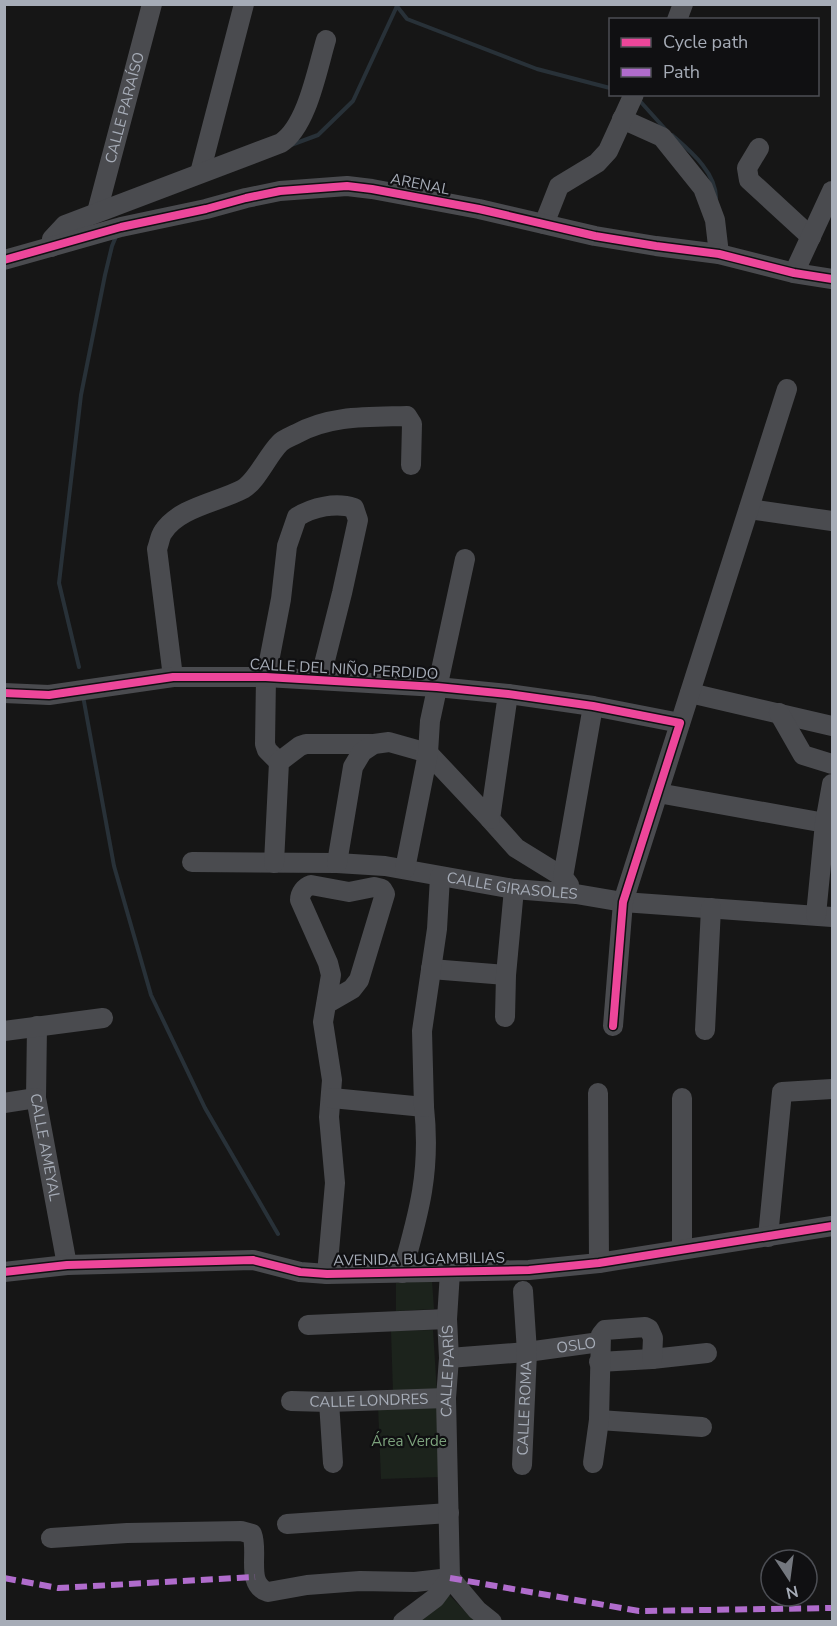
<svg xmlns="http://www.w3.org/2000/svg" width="837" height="1626" font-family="'Nunito Sans',sans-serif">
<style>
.green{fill:#1c231c}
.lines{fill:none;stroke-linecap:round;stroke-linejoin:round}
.stream{stroke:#283138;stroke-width:4}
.minor{stroke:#4a4b4f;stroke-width:20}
.quiet{stroke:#b06ccc;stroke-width:6;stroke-dasharray:12 6;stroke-linecap:butt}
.cycleway-casing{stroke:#101012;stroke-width:11}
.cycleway{stroke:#ed469a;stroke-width:8}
.labels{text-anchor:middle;stroke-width:4.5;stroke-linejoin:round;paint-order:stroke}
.street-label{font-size:15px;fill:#a6acb7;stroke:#101012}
.park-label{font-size:15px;fill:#7da37d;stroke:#101012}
</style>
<rect width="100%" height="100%" fill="#161616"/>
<!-- green -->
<path class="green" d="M 432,1281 L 434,1309 L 396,1311 L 396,1283 Z
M 433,1330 L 437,1393 L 393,1393 L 391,1331 Z
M 438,1403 L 440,1477 L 381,1479 L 378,1406 Z
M 448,1594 L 472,1618 L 478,1622 L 420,1622 L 440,1604 Z"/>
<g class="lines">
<!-- stream -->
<path class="stream" d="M 396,5 L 407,19 L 537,69 L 610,88
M 639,100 L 666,130
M 672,135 C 690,151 716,172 716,198
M 291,145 L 318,135 L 353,101 L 397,6
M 79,667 L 59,583 L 81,395 L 105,275 L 112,246 L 117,234
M 83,696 L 114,866 L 151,995 L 205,1108 L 278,1234"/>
<!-- minor -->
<g class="minor">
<path d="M 677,20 L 683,4"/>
<path d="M 622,119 L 662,137 L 703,188 L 715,220 L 719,254"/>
<path d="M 759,148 L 747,168 L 749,180 L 811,237"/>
<path d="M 200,173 L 244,4"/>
<path id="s1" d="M 97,212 L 152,4"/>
<path d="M 544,224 L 559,186 L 597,163 L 608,151 L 634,94"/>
<path d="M 51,247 L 52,239 L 65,225 L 281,143 C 307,126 317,70 326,40"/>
<path d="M 4,260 L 121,227 L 206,209 L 246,198 L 280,191 L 347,186 L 372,189 L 479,209 L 595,236 L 656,246 L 719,254 L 794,273 L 832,279"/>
<path d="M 794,273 L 832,191"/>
<path d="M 749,509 L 832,521"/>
<path d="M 173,677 L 157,549 C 159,544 160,536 163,532 C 179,507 219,502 243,489 C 257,481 267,456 280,443 C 284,439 290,437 296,434 C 330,415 368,417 407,416 L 412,424 L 411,465"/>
<path d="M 4,693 L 49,695 L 173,677 L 266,677 L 437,687 L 508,694 L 593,706 L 680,723"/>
<path d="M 690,693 L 832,726"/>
<path d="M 508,694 L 490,819 L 516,848 L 563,877"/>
<path d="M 779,713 L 803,755 L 832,764"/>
<path d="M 279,762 L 267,750 L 265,744 L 266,677 L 281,599 L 287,546 L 297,517 C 313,507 336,502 354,508 L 358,520 L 342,593 L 320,680"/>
<path d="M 658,793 L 825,823"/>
<path id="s2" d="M 192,862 L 337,863 L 385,866 L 514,889 L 576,894 L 623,902 L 832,917"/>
<path d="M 274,863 L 279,762 L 300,746 L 306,744 L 374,744"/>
<path d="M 337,863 L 353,767 L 362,752 L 374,744 L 389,742 L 428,753 L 490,819"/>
<path d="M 405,869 L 428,753 L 430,721 L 465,559"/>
<path d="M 569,885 L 563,877 L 593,706"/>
<path d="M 816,915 L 825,823 L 832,784"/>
<path d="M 431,969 L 506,975"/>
<path d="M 326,1004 L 352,989 L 359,980 L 385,894 L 382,889 L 374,887 L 349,892 L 311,885 C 305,887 300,893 300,900 L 328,963 L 331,975 L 323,1022 L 332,1080 L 329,1117 L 335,1183 L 327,1274"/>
<path d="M 505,1017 L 506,975 L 514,889"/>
<path id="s3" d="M 37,1026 L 36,1098 L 67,1265"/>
<path d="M 613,1026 L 623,902 L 787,389"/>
<path d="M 705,1030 L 711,908"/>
<path d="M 4,1031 L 103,1018"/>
<path d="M 598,1093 L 599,1263"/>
<path d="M 332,1098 L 424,1107 C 431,1171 419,1213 402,1273"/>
<path d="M 682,1098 L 682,1249"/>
<path d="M 4,1103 L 36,1098"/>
<path d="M 424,1107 L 422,1031 L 437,929 L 440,877"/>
<path d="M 768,1237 L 782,1092 L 832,1089"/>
<path d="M 4,1272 L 67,1265 L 253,1260 L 300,1272 L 327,1274 L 529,1270 L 599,1263 L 832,1226"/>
<path d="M 308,1325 L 447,1319"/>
<path id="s4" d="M 449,1358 L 527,1352 L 600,1342"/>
<path d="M 599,1362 L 652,1359 L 707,1353"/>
<path id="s5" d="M 291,1401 L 329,1402 L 446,1398"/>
<path d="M 329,1402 L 333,1463"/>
<path d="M 599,1420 L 702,1427"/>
<path d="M 593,1463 L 599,1420 L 601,1335 L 605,1330 L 645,1327 L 649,1329 L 653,1338 L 652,1359"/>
<path id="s6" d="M 522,1465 L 527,1352 L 523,1291"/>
<path d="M 287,1524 L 449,1513"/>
<path d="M 51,1538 L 127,1533 L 241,1531 L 252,1534 C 259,1552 245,1585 268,1592 L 307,1585 L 360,1581 L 415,1582 L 450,1578"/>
<path d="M 450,1578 L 477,1610 L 492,1622"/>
<path id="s7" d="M 403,1622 L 435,1598 L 450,1578 L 446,1398 L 449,1358 L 447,1319 L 450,1272"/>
</g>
<!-- quiet -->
<path class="quiet" d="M 4,1578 L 58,1588 L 255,1577
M 450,1578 L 639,1611 L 832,1608"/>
<!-- cycleway casing -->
<g class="cycleway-casing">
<path id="cycleway" d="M 4,260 L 121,227 L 206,209 L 246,198 L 280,191 L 347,186 L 372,189 L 479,209 L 595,236 L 656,246 L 719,254 L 794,273 L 832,279
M 4,693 L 49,695 L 173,677 L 266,677 L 437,687 L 508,694 L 593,706 L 680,723 L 623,902 L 613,1026
M 4,1272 L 67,1265 L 253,1260 L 300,1272 L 327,1274 L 529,1270 L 599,1263 L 832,1226"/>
</g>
<!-- cycleway -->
<use href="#cycleway" class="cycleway"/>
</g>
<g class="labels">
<!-- street labels -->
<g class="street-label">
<text dy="5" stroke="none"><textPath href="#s1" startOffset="108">CALLE PARAÍSO</textPath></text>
<text transform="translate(420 184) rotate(11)" y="5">ARENAL</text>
<text transform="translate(344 669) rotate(3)" y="5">CALLE DEL NIÑO PERDIDO</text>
<text dy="5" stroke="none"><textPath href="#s2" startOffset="322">CALLE GIRASOLES</textPath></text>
<text dy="5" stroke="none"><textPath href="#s3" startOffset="122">CALLE AMEYAL</textPath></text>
<text transform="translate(419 1259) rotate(-1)" y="5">AVENIDA BUGAMBILIAS</text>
<text dy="5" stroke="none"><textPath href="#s4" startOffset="128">OSLO</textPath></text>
<text dy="5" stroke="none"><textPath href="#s7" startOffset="272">CALLE PARÍS</textPath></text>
<text dy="5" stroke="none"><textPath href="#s5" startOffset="78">CALLE LONDRES</textPath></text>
<text dy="5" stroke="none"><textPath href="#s6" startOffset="57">CALLE ROMA</textPath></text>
</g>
<!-- park labels -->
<g class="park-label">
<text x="409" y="1446">Área Verde</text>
</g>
</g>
<!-- border -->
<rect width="837" height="1626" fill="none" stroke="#a6acb7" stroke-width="12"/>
<!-- legend -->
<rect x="609" y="18" width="210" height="78" fill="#101012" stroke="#4c4e54" stroke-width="1.5"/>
<rect x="621" y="38" width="30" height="9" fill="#ed469a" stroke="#4c4e54" stroke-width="1.5"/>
<text x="663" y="48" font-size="18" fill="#a6acb7">Cycle path</text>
<rect x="621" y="68" width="30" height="9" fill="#b06ccc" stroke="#4c4e54" stroke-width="1.5"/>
<text x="663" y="78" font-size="18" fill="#a6acb7">Path</text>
<!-- north arrow -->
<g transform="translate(789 1578) rotate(167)"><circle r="28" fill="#101012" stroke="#4c4e54" stroke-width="1.5"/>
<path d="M0-4.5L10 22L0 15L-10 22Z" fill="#74787f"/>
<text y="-9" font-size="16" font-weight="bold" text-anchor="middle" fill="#a6acb7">N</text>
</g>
</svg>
